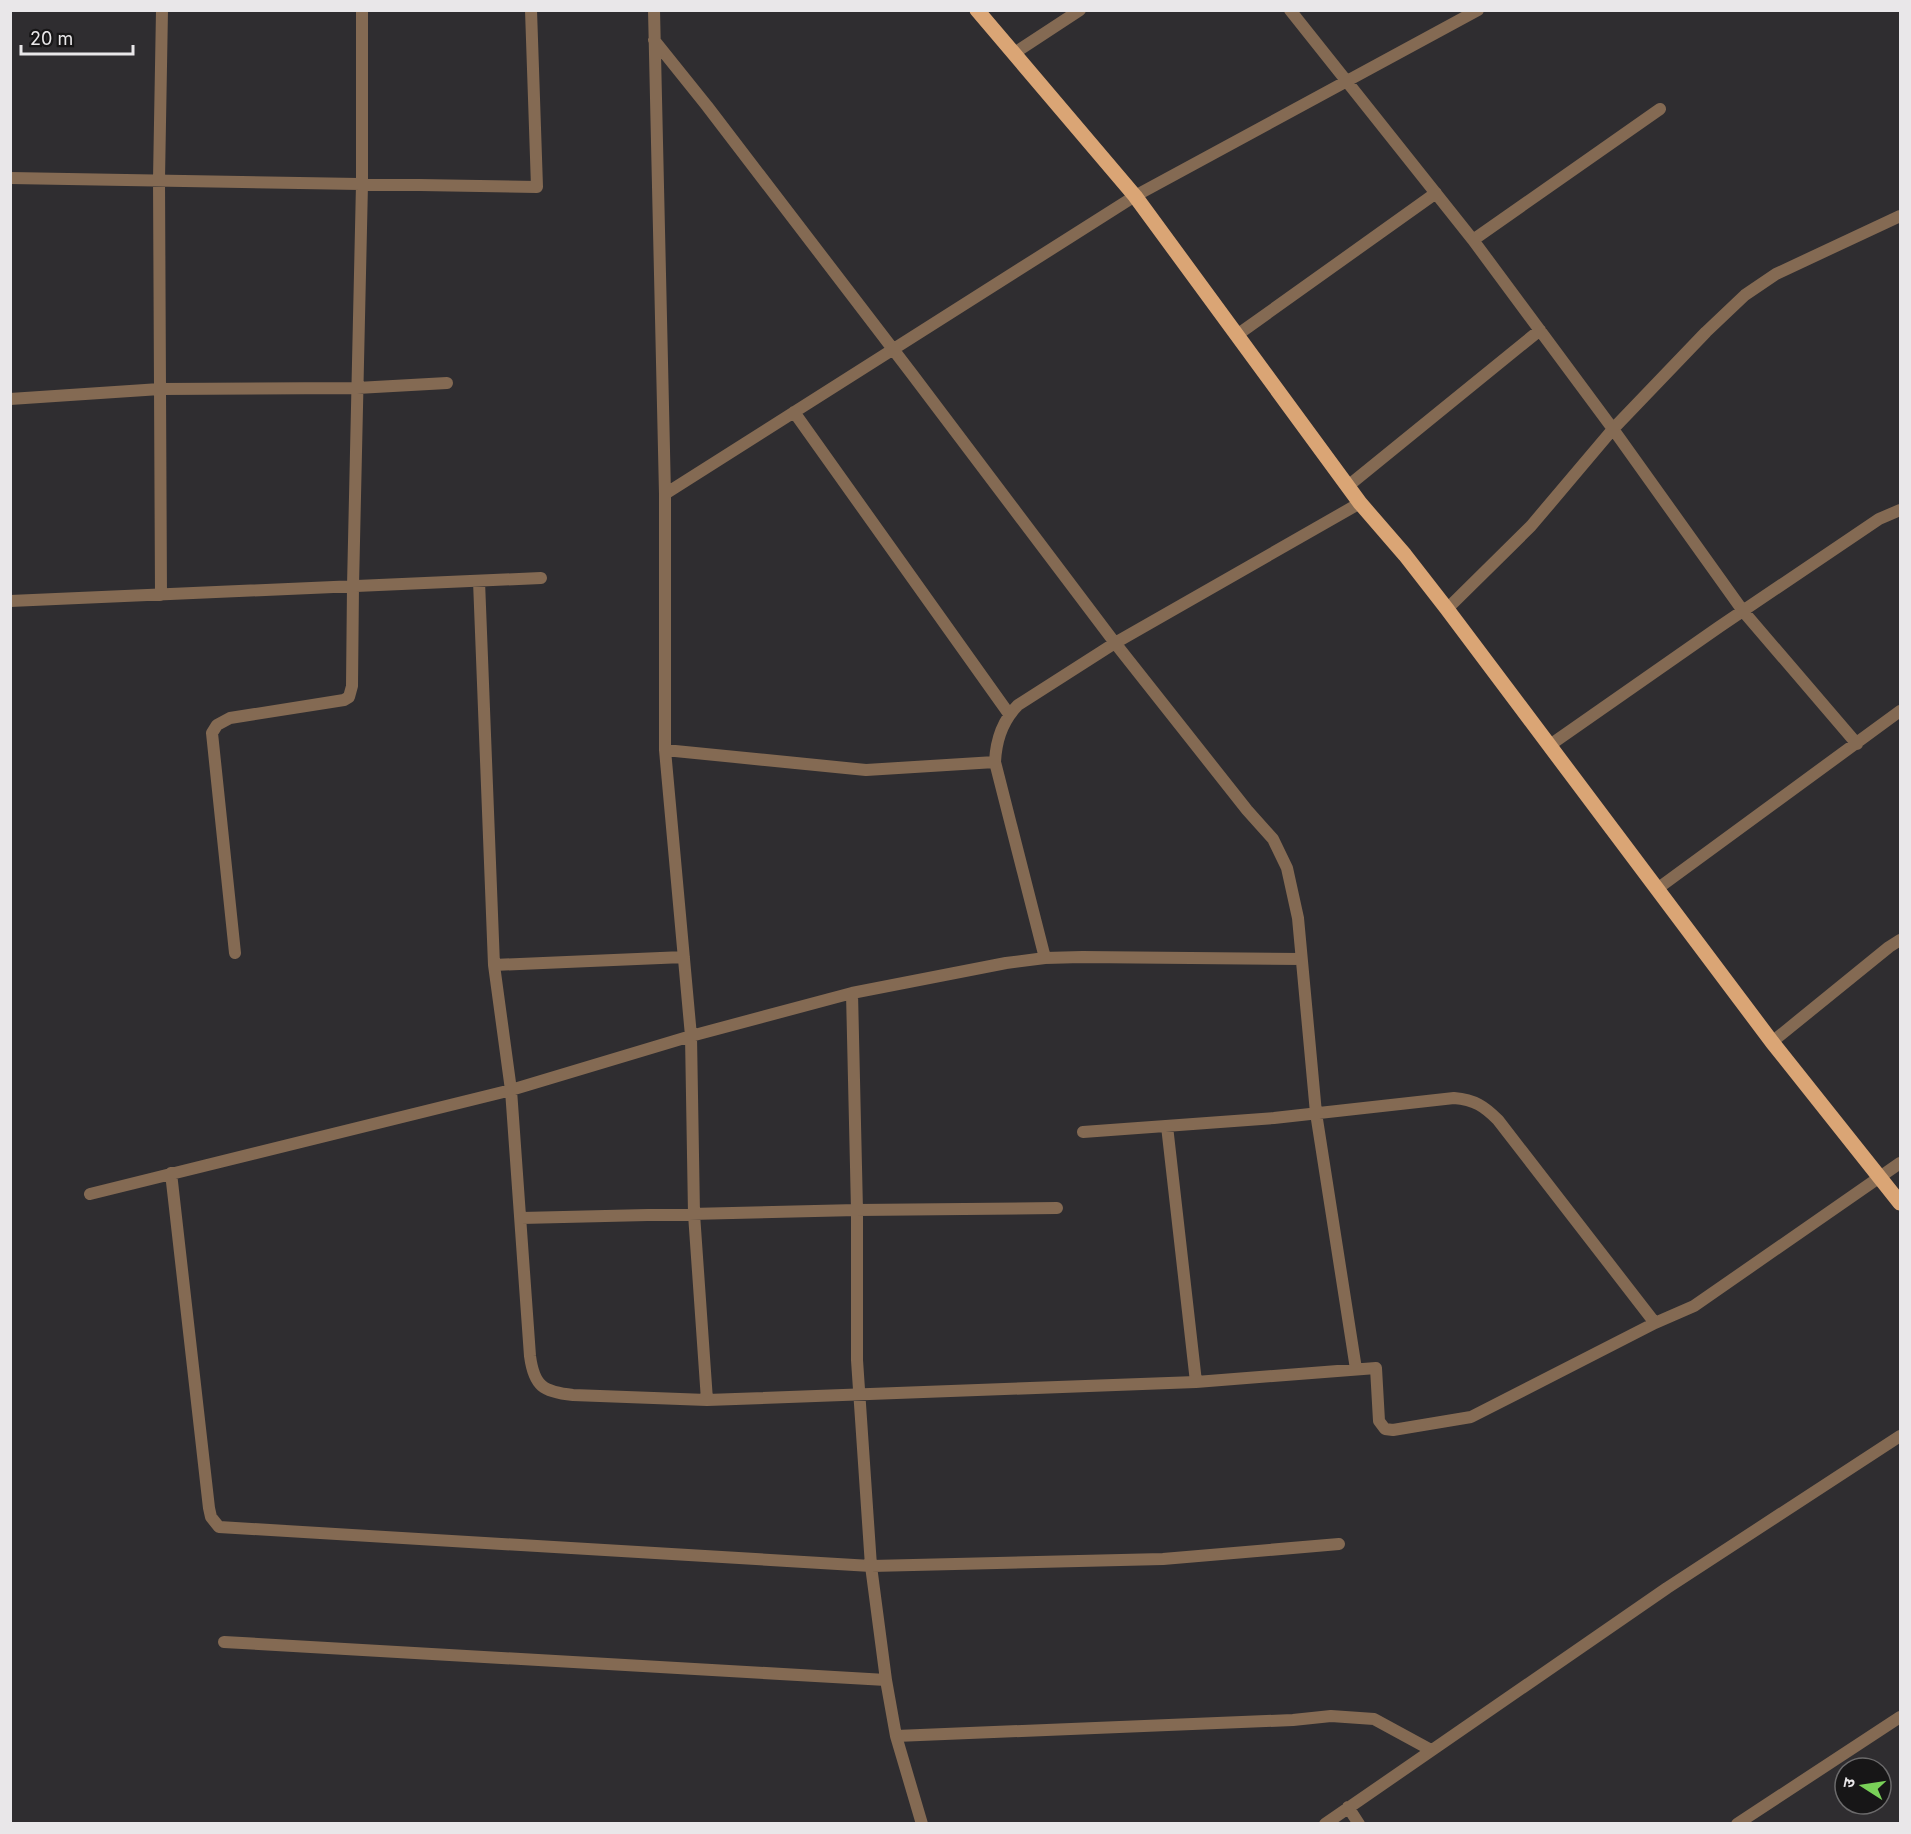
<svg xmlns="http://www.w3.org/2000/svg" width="1911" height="1834" font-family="Inter,'Noto Sans Devanagari',sans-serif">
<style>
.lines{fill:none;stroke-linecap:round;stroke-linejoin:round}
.minor{stroke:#846a53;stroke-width:12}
.primary{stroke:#daa575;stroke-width:15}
</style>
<rect width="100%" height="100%" fill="#2f2d30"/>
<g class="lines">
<!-- minor -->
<path class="minor" d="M 654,10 L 665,494 L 665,750 L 691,1036 L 694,1214 L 707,1400
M 1290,10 L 1473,240 L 1613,429 L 1743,611 L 1857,744
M 654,40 L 707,106 L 912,374 L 1115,643 L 1247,810 L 1273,839 L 1287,868 L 1298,918 L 1316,1113 L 1356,1369
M 1013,54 L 1080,10
M 10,178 L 537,187 L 531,10
M 1473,240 L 1660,109
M 1237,335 L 1436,193
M 10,399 L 160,389 L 357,388 L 447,383
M 794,412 L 1009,714
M 1348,486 L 1540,330
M 665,494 L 1135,196 L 1478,10
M 479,581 L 494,965 L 511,1090 L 530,1356 C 534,1386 543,1392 573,1395 L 707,1400 L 1196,1382 L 1376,1368 L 1379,1421 L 1385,1429 L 1393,1430 L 1471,1417 L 1655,1323
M 161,595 L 159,179 L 162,10
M 10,601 L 541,578
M 1447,609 L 1531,526 L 1613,429 L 1706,332 L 1745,295 L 1776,274 L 1900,216
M 1550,745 L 1719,627 L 1879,519 L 1900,510
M 665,750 L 866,770 L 995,762
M 1657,889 L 1900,711
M 235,953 L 212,733 L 217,725 L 230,718 L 344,700 L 349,697 L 352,686 L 353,586 L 362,184 L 362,10
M 1045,958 L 995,762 C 996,740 1002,721 1018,705 L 1115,643 L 1360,503
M 494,965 L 684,957
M 1772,1042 L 1889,947 L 1900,940
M 1167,1126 L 1196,1382
M 1083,1132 L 1274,1118 L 1454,1098 C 1475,1100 1484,1106 1498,1120 L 1655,1323 L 1694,1306 L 1900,1163
M 171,1173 L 209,1508 L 211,1517 L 219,1527 L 871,1566 L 857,1360 L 857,1210 L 852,993
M 90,1194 L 511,1090 L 691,1036 L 852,993 L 1006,963 L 1045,958 L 1082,957 L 1301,959
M 521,1218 L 857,1210 L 1057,1208
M 224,1642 L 886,1680
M 896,1736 L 1293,1720 L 1331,1716 L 1374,1719 L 1431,1750
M 1348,1807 L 1359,1824
M 922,1824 L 896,1736 L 886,1680 L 871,1566 L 1163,1559 L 1339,1544
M 1325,1824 L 1667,1588 L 1900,1436
M 1737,1824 L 1900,1717"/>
<!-- primary -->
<path class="primary" d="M 977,10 L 1135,196 L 1360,503 L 1405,555 L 1447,609 L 1772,1042 L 1900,1203"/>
</g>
<!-- border -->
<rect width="1911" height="1834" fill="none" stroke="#e9e7e9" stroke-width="24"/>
<!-- north arrow -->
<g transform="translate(1863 1786) rotate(282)"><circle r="28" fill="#171617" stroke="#6b6a6b" stroke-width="1.5"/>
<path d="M0-4.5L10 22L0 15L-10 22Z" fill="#79d158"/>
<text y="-9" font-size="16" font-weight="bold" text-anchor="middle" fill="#e9e7e9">उ</text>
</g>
<!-- scale -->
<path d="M21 45v9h112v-9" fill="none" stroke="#e9e7e9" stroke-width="3"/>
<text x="30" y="45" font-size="18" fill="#e9e7e9" stroke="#171617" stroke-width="4.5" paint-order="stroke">20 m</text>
</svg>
